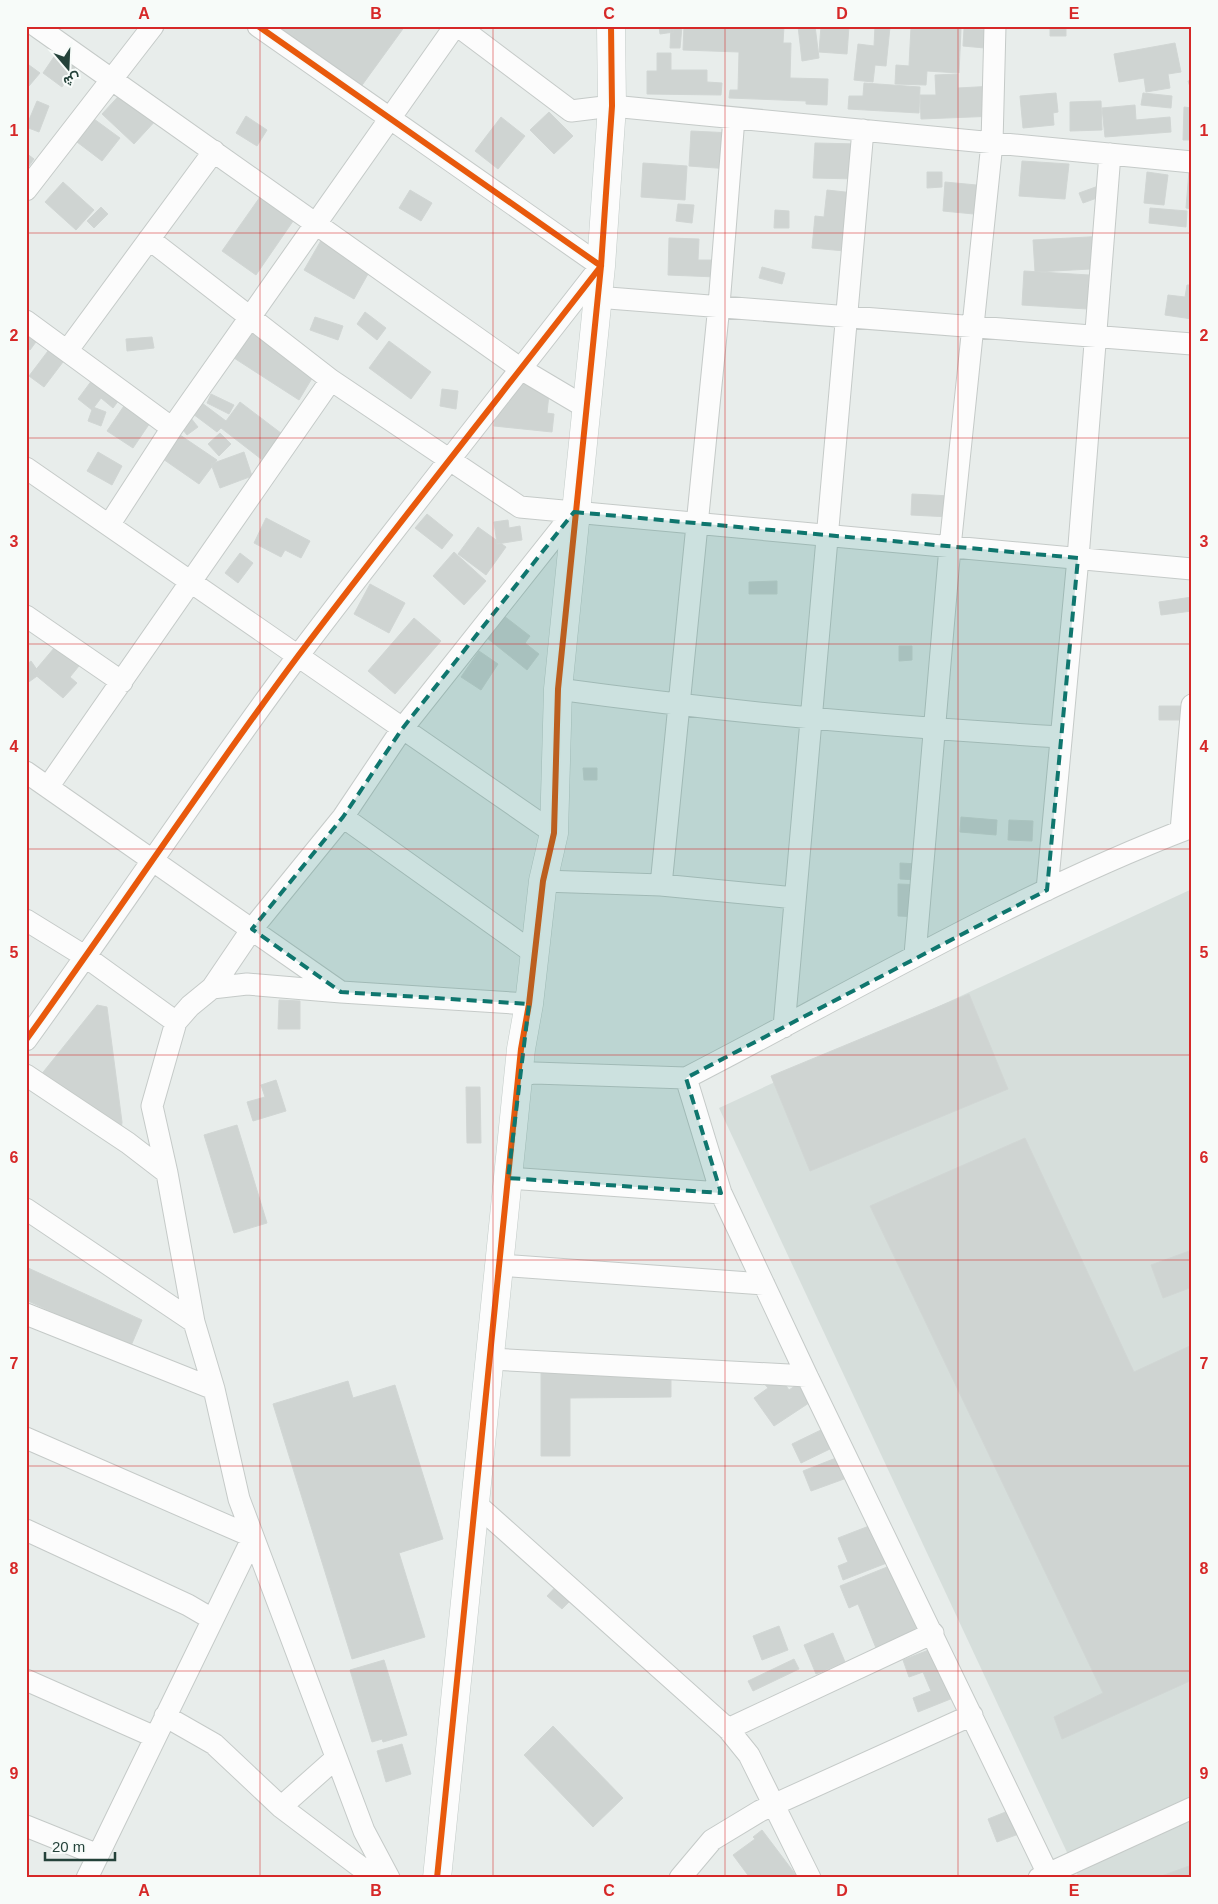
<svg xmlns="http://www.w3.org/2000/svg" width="1218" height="1904" font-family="Helvetica,Vazirmatn,sans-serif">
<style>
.built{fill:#d6dedb}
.building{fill:#cfd4d2;stroke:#d1d6d4}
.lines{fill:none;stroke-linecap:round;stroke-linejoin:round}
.street-casing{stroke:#c5cac8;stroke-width:23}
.secondary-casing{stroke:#c3cbc8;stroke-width:29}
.street{stroke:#fcfcfc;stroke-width:21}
.secondary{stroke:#fcfcfc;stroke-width:28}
.cycleway-casing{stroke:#f7fbf9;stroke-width:9}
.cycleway{stroke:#e8590c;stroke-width:6}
.marked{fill:#0f766e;fill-opacity:0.2;stroke:#0f766e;stroke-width:4;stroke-dasharray:10 6;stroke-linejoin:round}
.grid{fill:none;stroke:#d62828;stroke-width:1;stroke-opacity:0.55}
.neatline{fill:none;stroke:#d62828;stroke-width:2}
.grid-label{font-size:16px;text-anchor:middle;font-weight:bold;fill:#d62828}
</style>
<rect width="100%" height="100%" fill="#e8edeb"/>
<!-- built -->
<path class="built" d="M 1192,889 L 1192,1878 L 1079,1878 L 719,1108 Z"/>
<!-- building -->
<path class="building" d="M 270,26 L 298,26 L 288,39 Z
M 298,26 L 405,26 L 360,88 L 288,39 Z
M 659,26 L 673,26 L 674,32 L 660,34 Z
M 671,26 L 682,26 L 680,48 L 670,48 Z
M 684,26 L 784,26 L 783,43 L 791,43 L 790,78 L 828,79 L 827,105 L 806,104 L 806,101 L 729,98 L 730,90 L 738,90 L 739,52 L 683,50 Z
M 798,26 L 815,26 L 819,58 L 802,61 Z
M 821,26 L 849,26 L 847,54 L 819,52 Z
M 875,26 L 890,27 L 886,66 L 875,65 L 873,82 L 854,80 L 858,44 L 874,46 Z
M 1050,26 L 1066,26 L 1066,36 L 1050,36 Z
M 911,27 L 961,29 L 959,73 L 927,71 L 926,85 L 895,84 L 896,65 L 909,66 Z
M 964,29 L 987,30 L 985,48 L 963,46 Z
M 1175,43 L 1181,72 L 1168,74 L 1170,88 L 1146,92 L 1144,78 L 1119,82 L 1114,54 Z
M 62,45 L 81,59 L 62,87 L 43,73 Z
M 657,53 L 671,53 L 671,70 L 707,70 L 707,82 L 722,83 L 721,95 L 647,94 L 647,71 L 657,71 Z
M 29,65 L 40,73 L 29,86 L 26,84 L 26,68 Z
M 958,74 L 958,88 L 995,86 L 996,116 L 921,119 L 920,95 L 936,95 L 935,75 Z
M 1192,80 L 1192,93 L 1188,81 Z
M 864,83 L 920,87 L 919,113 L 848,109 L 849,96 L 863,96 Z
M 126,88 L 158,118 L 134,144 L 102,114 Z
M 1056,93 L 1058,112 L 1053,113 L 1054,125 L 1023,128 L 1020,96 Z
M 1143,93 L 1172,96 L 1171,108 L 1141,105 Z
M 37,101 L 49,106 L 39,132 L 26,127 Z
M 1101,101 L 1102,130 L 1070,131 L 1070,102 Z
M 1135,105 L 1136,120 L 1170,117 L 1171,132 L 1105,137 L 1102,108 Z
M 1184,107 L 1192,108 L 1192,140 L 1183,140 Z
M 549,112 L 573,136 L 554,154 L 530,130 Z
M 246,116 L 267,130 L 257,146 L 236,133 Z
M 501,117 L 525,136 L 498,169 L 475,151 Z
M 94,119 L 120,138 L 102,161 L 77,142 Z
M 691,131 L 732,133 L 730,169 L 689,166 Z
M 815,143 L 858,144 L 857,179 L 813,178 Z
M 26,153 L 34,159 L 26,170 Z
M 1022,161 L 1069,164 L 1065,199 L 1019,196 Z
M 643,163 L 687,166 L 685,200 L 641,197 Z
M 1189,171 L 1192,172 L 1192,209 L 1186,208 Z
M 927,172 L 942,172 L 942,187 L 927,188 Z
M 1147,172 L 1168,175 L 1164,205 L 1144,203 Z
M 63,182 L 94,210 L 76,230 L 45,202 Z
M 945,182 L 987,186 L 984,215 L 943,211 Z
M 1104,184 L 1108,194 L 1083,203 L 1079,193 Z
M 267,187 L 300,211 L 256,275 L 222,251 Z
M 410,190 L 432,203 L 421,221 L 399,208 Z
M 827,190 L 854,193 L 856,252 L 812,248 L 815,216 L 824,217 Z
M 678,204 L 694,205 L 692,223 L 676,221 Z
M 101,207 L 108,214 L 94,228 L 87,221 Z
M 1150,208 L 1187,211 L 1186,227 L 1149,223 Z
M 775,210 L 789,211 L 789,228 L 774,228 Z
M 1107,236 L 1109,268 L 1035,272 L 1033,240 Z
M 323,237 L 373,265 L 354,299 L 304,270 Z
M 669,238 L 699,239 L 698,260 L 717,260 L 717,277 L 668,275 Z
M 762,267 L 785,273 L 782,284 L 759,278 Z
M 1024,271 L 1089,275 L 1088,285 L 1106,286 L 1104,310 L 1022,305 Z
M 1187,285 L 1192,285 L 1192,319 L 1165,315 L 1168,295 L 1185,297 Z
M 365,312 L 386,328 L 377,340 L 357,324 Z
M 315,317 L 343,326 L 338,340 L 310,330 Z
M 26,324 L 41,335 L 30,350 L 26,347 Z
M 253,329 L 317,370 L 299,400 L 234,358 Z
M 152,337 L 154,348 L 127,351 L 126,339 Z
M 389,341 L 431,372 L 411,399 L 369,368 Z
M 51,347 L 66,358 L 44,387 L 29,376 Z
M 98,372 L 125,392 L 113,408 L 101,398 L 92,410 L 78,399 Z
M 506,380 L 550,385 L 547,413 L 554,414 L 552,432 L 494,426 L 499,390 Z
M 442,389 L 458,391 L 456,409 L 440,406 Z
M 211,394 L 234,405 L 229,414 L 207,403 Z
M 130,397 L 156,414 L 133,448 L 107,431 Z
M 240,402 L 294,443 L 274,469 L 221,428 L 217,432 L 193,414 L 202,403 L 226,421 Z
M 93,407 L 106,412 L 101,426 L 88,421 Z
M 190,417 L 198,427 L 187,435 L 179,425 Z
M 220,433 L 231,444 L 219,456 L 208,444 Z
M 180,435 L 217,460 L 199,484 L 163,459 Z
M 98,452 L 122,466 L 112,485 L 87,471 Z
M 244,452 L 252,476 L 220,488 L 211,464 Z
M 912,494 L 951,496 L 950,517 L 911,515 Z
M 427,514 L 453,535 L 442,549 L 415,528 Z
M 266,518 L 310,541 L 301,558 L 285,550 L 281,557 L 254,543 Z
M 508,520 L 509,528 L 520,526 L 522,540 L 497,544 L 494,522 Z
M 478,527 L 506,547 L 486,575 L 458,554 Z
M 454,552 L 486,581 L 464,605 L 433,576 Z
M 240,553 L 253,563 L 238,583 L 225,573 Z
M 777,581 L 777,594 L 749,594 L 749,582 Z
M 370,584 L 405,603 L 389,633 L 354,614 Z
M 1192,597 L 1192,611 L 1161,615 L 1159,602 Z
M 504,616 L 530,636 L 525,643 L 539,654 L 527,670 L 487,638 Z
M 414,618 L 441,641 L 395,694 L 368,671 Z
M 60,641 L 83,661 L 70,677 L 77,683 L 63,698 L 33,673 Z
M 899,646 L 912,646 L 912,660 L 899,661 Z
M 479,651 L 498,664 L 481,690 L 461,677 Z
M 31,661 L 40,674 L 26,684 L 26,665 Z
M 1159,706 L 1184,706 L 1184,720 L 1159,720 Z
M 583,768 L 597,768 L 597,780 L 584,780 Z
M 961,817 L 997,820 L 996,835 L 960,832 Z
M 1009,820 L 1033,821 L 1032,841 L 1008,840 Z
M 900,863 L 918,864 L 918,880 L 900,879 Z
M 898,884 L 923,885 L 922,917 L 898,916 Z
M 969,994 L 1008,1089 L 810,1171 L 771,1076 Z
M 279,1000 L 300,1001 L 300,1029 L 278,1029 Z
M 97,1005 L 107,1007 L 122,1122 L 121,1130 L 40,1076 Z
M 276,1080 L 286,1111 L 253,1121 L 247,1102 L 265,1097 L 261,1085 Z
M 466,1087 L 480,1087 L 481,1143 L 467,1143 Z
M 237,1125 L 267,1223 L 234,1233 L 204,1135 Z
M 1025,1138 L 1134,1372 L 1192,1345 L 1192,1680 L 1062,1739 L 1054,1717 L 1103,1693 L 870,1206 Z
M 1192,1250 L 1192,1287 L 1163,1298 L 1151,1265 Z
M 26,1267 L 142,1320 L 130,1348 L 26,1300 Z
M 671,1362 L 671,1397 L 570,1398 L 570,1456 L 541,1456 L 541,1363 Z
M 776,1371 L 789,1390 L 808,1377 L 821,1395 L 774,1426 L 754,1398 L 768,1388 L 762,1381 Z
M 348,1381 L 353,1398 L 395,1385 L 443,1539 L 399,1553 L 425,1637 L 352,1659 L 273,1404 Z
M 825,1428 L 834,1447 L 801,1463 L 792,1444 Z
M 836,1458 L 844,1479 L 811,1491 L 803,1471 Z
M 882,1521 L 897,1559 L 843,1580 L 838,1566 L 848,1562 L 838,1538 Z
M 902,1561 L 929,1626 L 876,1648 L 858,1604 L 849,1608 L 840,1586 Z
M 561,1581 L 576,1595 L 562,1609 L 547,1596 Z
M 779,1626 L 788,1650 L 762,1660 L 753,1636 Z
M 833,1633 L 845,1662 L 816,1674 L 804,1645 Z
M 939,1646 L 958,1696 L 918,1712 L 913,1698 L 931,1691 L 923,1672 L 909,1677 L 903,1660 Z
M 794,1659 L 799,1669 L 753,1691 L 748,1681 Z
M 384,1660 L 407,1735 L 383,1742 L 382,1739 L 372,1742 L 350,1670 Z
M 553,1726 L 623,1798 L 593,1827 L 524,1755 Z
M 402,1744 L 411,1774 L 386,1782 L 377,1751 Z
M 1018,1807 L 1027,1831 L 997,1842 L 988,1819 Z
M 762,1830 L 796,1875 L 792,1878 L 750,1878 L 733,1855 L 755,1839 L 753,1837 Z
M 1192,1865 L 1192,1878 L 1156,1878 Z"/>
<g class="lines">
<!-- street casing -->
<g class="street-casing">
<path id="street" d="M 36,26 L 521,369 L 585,407
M 458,26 L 571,111 L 612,106 L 1192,162
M 26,190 L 153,26
M 149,239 L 331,380 L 520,507 L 574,512
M 596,297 L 1192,344
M 26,321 L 172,428
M 67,351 L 214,151
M 26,468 L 554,833
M 109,525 L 172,428 L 455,26
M 26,616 L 122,682
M 558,689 C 725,712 893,727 1061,737
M 26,772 L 341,992 L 529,1004
M 48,787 L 331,380
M 343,817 L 535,954
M 1181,831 L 1192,705
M 543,881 L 661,885 L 795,898
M 661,885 L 719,305 L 734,118
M 1047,890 L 1078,558 L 1110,154
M 26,920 L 86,957 L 176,1022
M 915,955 L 950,547 L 992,143 L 995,26
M 212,988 L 252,929 L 343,817 L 402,729 L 574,512 L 1192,569
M 341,992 L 247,984 L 212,988 L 190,1006 L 176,1022 L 152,1106 L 167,1173 L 194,1322 L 214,1389 L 239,1499 L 364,1831 L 389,1878
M 784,1027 L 863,130
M 26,1040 C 118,913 204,782 298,656 C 397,525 500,396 601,266 L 258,26
M 26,1075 L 128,1143 L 167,1173
M 519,1076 L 534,1073 L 686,1078 L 721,1193 L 807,1376 L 1048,1874
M 686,1078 C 853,992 1016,894 1192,827
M 508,1178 L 721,1193
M 26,1209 L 194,1322
M 499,1265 L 764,1284
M 26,1314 L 214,1389
M 490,1359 L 807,1376
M 26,1438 L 253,1537 L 87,1878
M 475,1503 L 728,1729 L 749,1755 L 810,1878
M 26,1530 L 188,1605 L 212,1619
M 26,1680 L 155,1737
M 165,1716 L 214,1744 L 281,1807 L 375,1878
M 728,1729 L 933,1633
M 281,1807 L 336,1758
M 26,1826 L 98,1855
M 680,1878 L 712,1840 L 760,1811 L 972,1715
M 1039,1878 L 1192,1808"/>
</g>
<!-- secondary casing -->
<g class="secondary-casing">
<path id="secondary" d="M 437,1878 L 521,1049 L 529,1004 L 543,881 L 554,833 L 558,689 L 601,266 L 612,106 L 611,26"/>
</g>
<!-- street -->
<use href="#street" class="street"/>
<!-- secondary -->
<use href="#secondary" class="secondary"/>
<!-- cycleway casing -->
<g class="cycleway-casing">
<path id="cycleway" d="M 26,1040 C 118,913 204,782 298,656 C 397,525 500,396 601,266 L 258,26
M 437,1878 L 521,1049 L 529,1004 L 543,881 L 554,833 L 558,689 L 601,266 L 612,106 L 611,26"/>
</g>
<!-- cycleway -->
<use href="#cycleway" class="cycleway"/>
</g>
<!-- marked area -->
<path class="marked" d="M 574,512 L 1078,558 L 1047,890 L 686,1078 L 721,1193 L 508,1178 L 529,1004 L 341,992 L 252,929 L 343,817 L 402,729 Z"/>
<!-- grid -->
<path class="grid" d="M 260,26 L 260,1878M 493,26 L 493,1878M 725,26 L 725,1878M 958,26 L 958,1878M 26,233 L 1192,233M 26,438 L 1192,438M 26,644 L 1192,644M 26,849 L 1192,849M 26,1055 L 1192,1055M 26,1260 L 1192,1260M 26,1466 L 1192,1466M 26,1671 L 1192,1671"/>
<!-- border -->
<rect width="1218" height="1904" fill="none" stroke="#f7fbf9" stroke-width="55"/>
<!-- north arrow -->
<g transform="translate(68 68) rotate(161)" stroke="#f7fbf9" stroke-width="4" paint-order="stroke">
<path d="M0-4L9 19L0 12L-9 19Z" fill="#24423a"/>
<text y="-8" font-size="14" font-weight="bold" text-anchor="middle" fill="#24423a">ش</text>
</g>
<!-- scale -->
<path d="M45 1852v8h70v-8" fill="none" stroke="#24423a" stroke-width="2.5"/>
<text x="52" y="1852" font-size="15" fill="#24423a" stroke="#f7fbf9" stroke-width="4" paint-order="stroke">20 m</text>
<rect x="28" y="28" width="1162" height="1848" class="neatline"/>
<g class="grid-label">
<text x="144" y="19">A</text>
<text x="376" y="19">B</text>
<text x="609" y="19">C</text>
<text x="842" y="19">D</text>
<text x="1074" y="19">E</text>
<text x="14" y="136">1</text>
<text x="1204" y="136">1</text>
<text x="14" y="341">2</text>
<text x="1204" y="341">2</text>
<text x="14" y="547">3</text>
<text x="1204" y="547">3</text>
<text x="14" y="752">4</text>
<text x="1204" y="752">4</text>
<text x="14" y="958">5</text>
<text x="1204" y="958">5</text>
<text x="14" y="1163">6</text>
<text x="1204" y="1163">6</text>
<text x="14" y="1369">7</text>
<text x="1204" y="1369">7</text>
<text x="14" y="1574">8</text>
<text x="1204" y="1574">8</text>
<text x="14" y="1779">9</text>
<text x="1204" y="1779">9</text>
<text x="144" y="1896">A</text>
<text x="376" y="1896">B</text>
<text x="609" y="1896">C</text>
<text x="842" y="1896">D</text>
<text x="1074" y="1896">E</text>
</g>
</svg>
